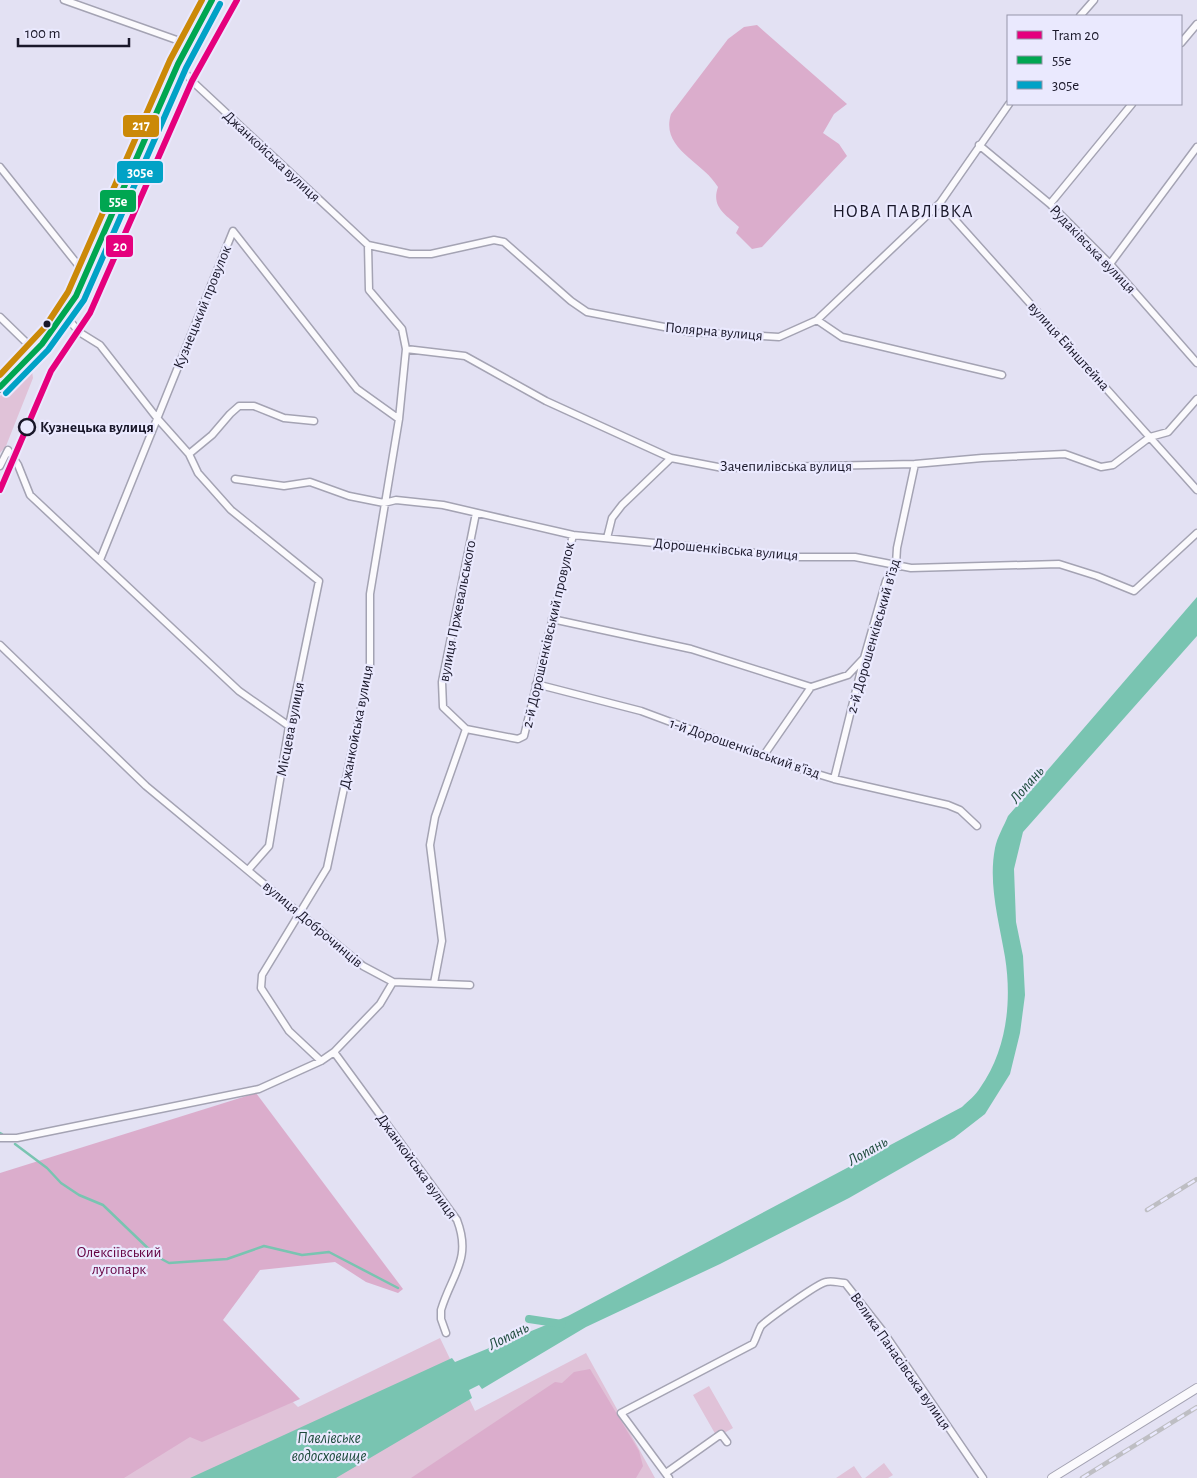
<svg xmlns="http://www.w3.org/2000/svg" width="1197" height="1478" font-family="'Alegreya Sans',sans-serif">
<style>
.green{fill:#e0c2d8}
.forest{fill:#dbadcc}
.water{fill:#79c4b1}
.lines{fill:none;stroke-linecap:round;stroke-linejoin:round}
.stream{stroke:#79c4b1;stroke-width:2.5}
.canal{stroke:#79c4b1;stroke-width:8}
.minor-casing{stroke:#a4a3b3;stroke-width:9}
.tertiary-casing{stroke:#a4a3b3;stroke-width:10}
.primary-casing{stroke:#8d9cac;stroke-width:12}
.minor{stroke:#fbfafd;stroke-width:6}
.tertiary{stroke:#fbfafd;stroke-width:8}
.primary{stroke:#dae3e9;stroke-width:10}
.rail-casing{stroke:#bebec3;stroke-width:4.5}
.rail{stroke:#eae9fe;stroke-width:2.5;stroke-dasharray:8;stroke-linecap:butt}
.bus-1-casing{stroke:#eae9fe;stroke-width:10}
.bus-2-casing{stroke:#eae9fe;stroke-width:10}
.bus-3-casing{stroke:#eae9fe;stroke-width:10}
.bus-1{stroke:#00a651;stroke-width:6}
.bus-2{stroke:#01a2c6;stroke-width:6}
.bus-3{stroke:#cb8908;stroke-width:6}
.tram-1-casing{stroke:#eae9fe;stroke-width:10}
.tram-1{stroke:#e5007d;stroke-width:6}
.bus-dot{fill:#191729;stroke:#eae9fe;stroke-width:2}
.stop-dot{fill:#eae9fe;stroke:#191729;stroke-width:2.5}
.labels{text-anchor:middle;stroke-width:4.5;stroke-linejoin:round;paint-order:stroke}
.street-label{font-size:15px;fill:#191729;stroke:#eae9fe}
.stop-label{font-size:15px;font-weight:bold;fill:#191729;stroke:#eae9fe;text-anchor:start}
.park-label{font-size:15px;fill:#640041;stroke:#eae9fe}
.water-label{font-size:16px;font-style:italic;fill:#1d4a3b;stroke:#eae9fe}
.quarter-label{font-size:18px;letter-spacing:1px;fill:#191729;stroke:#eae9fe}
.line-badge{stroke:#eae9fe;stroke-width:2}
.badge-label{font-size:14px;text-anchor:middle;font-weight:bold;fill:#fff}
</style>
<rect width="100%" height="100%" fill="#e3e1f3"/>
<!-- green -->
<path class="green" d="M 26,371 L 32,371 L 33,378 L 6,446 L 0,453 L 0,396 Z
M 0,1184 L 210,1320 L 298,1407 L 440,1338 L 475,1411 L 586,1353 L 655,1478 L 0,1478 Z
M 709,1386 L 733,1428 L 717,1437 L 693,1395 Z
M 884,1463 L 893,1475 L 888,1478 L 865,1478 Z
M 854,1466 L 862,1478 L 836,1478 Z"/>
<!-- forest -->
<path class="forest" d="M 757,25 L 847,104 L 834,114 L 823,133 L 839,144 L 847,156 L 762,247 L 752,249 L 736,233 L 739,227 C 725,214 711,207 718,187 C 703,161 660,149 671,114 L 728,39 L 744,27 Z
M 256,1093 L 403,1289 L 398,1293 L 366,1282 L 335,1262 L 260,1270 L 223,1320 L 300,1399 L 202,1442 L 190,1437 L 124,1478 L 0,1478 L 0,1173 Z
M 590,1369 L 639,1451 L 643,1466 L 636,1478 L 411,1478 L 555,1382 L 562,1383 L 574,1372 Z"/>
<!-- water -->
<path class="water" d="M 1197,597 L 1197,636 L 1023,832 L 1014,869 L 1016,922 L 1023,956 L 1025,995 L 1020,1033 L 1010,1074 L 985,1114 L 954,1138 L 849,1198 L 720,1264 L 586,1327 L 482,1389 L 479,1385 L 469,1390 L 472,1398 L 336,1478 L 190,1478 L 452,1358 L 455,1362 L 568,1316 L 962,1107 C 968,1101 976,1095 980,1088 C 1007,1050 1012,1001 1005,957 C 999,921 988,884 995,848 C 997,837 1004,826 1008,816 Z"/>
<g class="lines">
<!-- stream -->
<path class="stream" d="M 0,1133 L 2,1134
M 15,1144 L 47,1168 L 61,1183 L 79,1195 L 103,1205 L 156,1256 L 169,1263 L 227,1259 L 264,1246 L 302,1255 L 329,1252 L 398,1288"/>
<!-- canal -->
<path class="canal" d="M 529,1319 L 562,1324"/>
<!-- minor casing -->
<g class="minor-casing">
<path id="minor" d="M 64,0 L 188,44
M 1080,16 L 1094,0
M 1181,43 L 1197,24
M 178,64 L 192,81 L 368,245 L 410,254 L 431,254 L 494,240 L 504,242 L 571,301 L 587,312 L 690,332 L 779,337 L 817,320 L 940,203 L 1009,104
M 979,145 L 1050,204 L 1110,264 L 1197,363
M 0,167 L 86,275
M 940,203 L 1197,490
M 1050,204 L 1132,104
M 1110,264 L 1197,147
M 65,315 L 79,332 L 100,345 L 157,418 L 189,454 L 198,473 L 231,510 L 319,581 L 289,726 L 269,846 L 248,870
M 0,317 L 35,351
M 817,320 L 842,337 L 1002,375
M 406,349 L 465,356 L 546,401 L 671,458 L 723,468 L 915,464 L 982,458 L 1065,454 L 1101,467 L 1113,465 L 1150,437 L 1168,432 L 1197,399
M 189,454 L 212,435 L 230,414 L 239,406 L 254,406 L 284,418 L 314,421
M 0,466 L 8,450 L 18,465 L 30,495 L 239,691 L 289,726
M 235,479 L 284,486 L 310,482 L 349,496 L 384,503 L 396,500 L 443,505 L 573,535 L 797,557 L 855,557 L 911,568 L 1059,564 L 1097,576 L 1134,591 L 1197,533
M 607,538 L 612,518 L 622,505 L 671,458
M 100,560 L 233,231 L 357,389 L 399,419
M 552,619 L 691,649 L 811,687
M 0,645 L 146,786 L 363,966 L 393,982 L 470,985
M 536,684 L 641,711 L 781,763 L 834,779 L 948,805 L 960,810 L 977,826
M 466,729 L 518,739 L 524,736 L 573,535
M 466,729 L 443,707 L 442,682 L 476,513
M 764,755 L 811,687 L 848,675 L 863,659
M 834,779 L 864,658 L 886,581 L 896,564 L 897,548 L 915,464
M 434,983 L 442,941 L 430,845 L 435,817 L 466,729
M 334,1052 L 457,1220 C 472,1259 452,1274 441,1310 L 441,1319 L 446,1333
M 321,1061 L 289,1031 L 261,988 L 262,975 L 327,868 L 370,666 L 370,594 L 399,419 L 406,349 L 402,329 L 369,290 L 368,245
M 0,1138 L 17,1138 L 259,1089 L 321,1061 L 334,1052 L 380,1004 L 393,982
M 666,1473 L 721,1434 L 727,1442
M 669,1478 L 621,1413 L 753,1344 C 756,1339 758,1331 761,1326 C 767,1320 818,1283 826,1282 C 832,1280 839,1283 845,1283 L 882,1330 L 983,1478"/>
</g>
<!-- tertiary casing -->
<g class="tertiary-casing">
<path id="tertiary" d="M 1052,1478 L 1197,1388"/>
</g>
<!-- primary casing -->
<g class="primary-casing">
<path id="primary" d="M 0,387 C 28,361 58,330 76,296 L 178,64 L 212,0"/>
</g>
<!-- minor -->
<use href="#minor" class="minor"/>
<!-- tertiary -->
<use href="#tertiary" class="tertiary"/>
<!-- primary -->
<use href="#primary" class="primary"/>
<!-- rail casing -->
<g class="rail-casing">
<path id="rail" d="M 1147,1210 L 1197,1179
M 1082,1478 L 1197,1407"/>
</g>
<!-- rail -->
<use href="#rail" class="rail"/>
<!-- bus-1 casing -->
<g class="bus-1-casing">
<path id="bus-1" d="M 0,387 L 42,344 L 76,296 L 178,64 L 212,0"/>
</g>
<!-- bus-2 casing -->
<g class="bus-2-casing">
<path id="bus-2" d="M 6,393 L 48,350 L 84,300 L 186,68 L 220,4"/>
</g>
<!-- bus-3 casing -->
<g class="bus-3-casing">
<path id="bus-3" d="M 0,375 L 45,327 L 68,292 L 170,60 L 202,0"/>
</g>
<!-- bus-1 -->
<use href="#bus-1" class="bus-1"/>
<!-- bus-2 -->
<use href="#bus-2" class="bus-2"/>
<!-- bus-3 -->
<use href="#bus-3" class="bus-3"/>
<!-- tram-1 casing -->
<g class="tram-1-casing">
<path id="tram-1" d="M 0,490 L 51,371 L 90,313 L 192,81 L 237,0"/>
</g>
<!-- tram-1 -->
<use href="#tram-1" class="tram-1"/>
</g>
<!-- markers -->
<circle class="bus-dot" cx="47" cy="324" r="4.5"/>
<circle class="stop-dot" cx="27" cy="427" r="8"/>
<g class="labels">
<!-- street labels -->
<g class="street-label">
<text transform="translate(272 156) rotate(43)" y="5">Джанкойська вулиця</text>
<text transform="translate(1093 249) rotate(46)" y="5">Рудаківська вулиця</text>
<text transform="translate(202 307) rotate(-68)" y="5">Кузнецький провулок</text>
<text transform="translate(714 331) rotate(5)" y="5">Полярна вулиця</text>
<text transform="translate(1069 346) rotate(48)" y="5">вулиця Ейнштейна</text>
<text x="786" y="471">Зачепилівська вулиця</text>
<text transform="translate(726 549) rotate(5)" y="5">Дорошенківська вулиця</text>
<text transform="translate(457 611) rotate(-79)" y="5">вулиця Пржевальського</text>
<text transform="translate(548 635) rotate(-77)" y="5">2-й Дорошенківський провулок</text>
<text transform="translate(873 636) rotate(-74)" y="5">2-й Дорошенківський в’їзд</text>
<text transform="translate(356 727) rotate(-79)" y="5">Джанкойська вулиця</text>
<text transform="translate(290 729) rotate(-79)" y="5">Місцева вулиця</text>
<text transform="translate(745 748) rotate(19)" y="5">1-й Дорошенківський в’їзд</text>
<text transform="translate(313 924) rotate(40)" y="5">вулиця Доброчинців</text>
<text transform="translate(417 1166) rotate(54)" y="5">Джанкойська вулиця</text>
<text transform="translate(901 1361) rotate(55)" y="5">Велика Панасівська вулиця</text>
</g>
<!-- stop labels -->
<g class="stop-label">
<text x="40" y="432">Кузнецька вулиця</text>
</g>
<!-- park labels -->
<g class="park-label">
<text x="119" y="1257">Олексіївський<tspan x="119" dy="17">лугопарк</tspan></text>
</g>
<!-- water labels -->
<g class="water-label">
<text transform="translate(1026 784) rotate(-49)" y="6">Лопань</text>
<text transform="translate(867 1150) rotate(-30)" y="6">Лопань</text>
<text transform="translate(508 1335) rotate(-27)" y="6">Лопань</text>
<text x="329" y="1443">Павлівське<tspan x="329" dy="18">водосховище</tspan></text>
</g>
<!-- quarter labels -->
<g class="quarter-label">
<text x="903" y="217">НОВА ПАВЛІВКА</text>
</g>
</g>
<g class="line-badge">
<rect x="122" y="114" width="38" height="24" rx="5" fill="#cb8908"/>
<rect x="116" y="160" width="48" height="24" rx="5" fill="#01a2c6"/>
<rect x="99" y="189" width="38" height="24" rx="5" fill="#00a651"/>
<rect x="105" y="234" width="29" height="24" rx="5" fill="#e5007d"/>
</g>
<g class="badge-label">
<text x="141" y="130">217</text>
<text x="140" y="177">305e</text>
<text x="118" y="206">55е</text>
<text x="120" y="251">20</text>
</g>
<!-- legend -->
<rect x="1007" y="15" width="175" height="90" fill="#eae9fe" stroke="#9695a9"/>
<rect x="1017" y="31" width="25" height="8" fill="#e5007d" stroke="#9695a9"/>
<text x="1052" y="40" font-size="15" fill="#191729">Tram 20</text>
<rect x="1017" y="56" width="25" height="8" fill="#00a651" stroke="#9695a9"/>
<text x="1052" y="65" font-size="15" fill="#191729">55е</text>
<rect x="1017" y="81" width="25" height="8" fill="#01a2c6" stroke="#9695a9"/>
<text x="1052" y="90" font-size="15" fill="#191729">305e</text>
<!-- scale -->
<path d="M18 38v8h111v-8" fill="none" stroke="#191729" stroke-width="2.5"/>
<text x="25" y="38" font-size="15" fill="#191729" stroke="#eae9fe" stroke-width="4" paint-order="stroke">100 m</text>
</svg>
